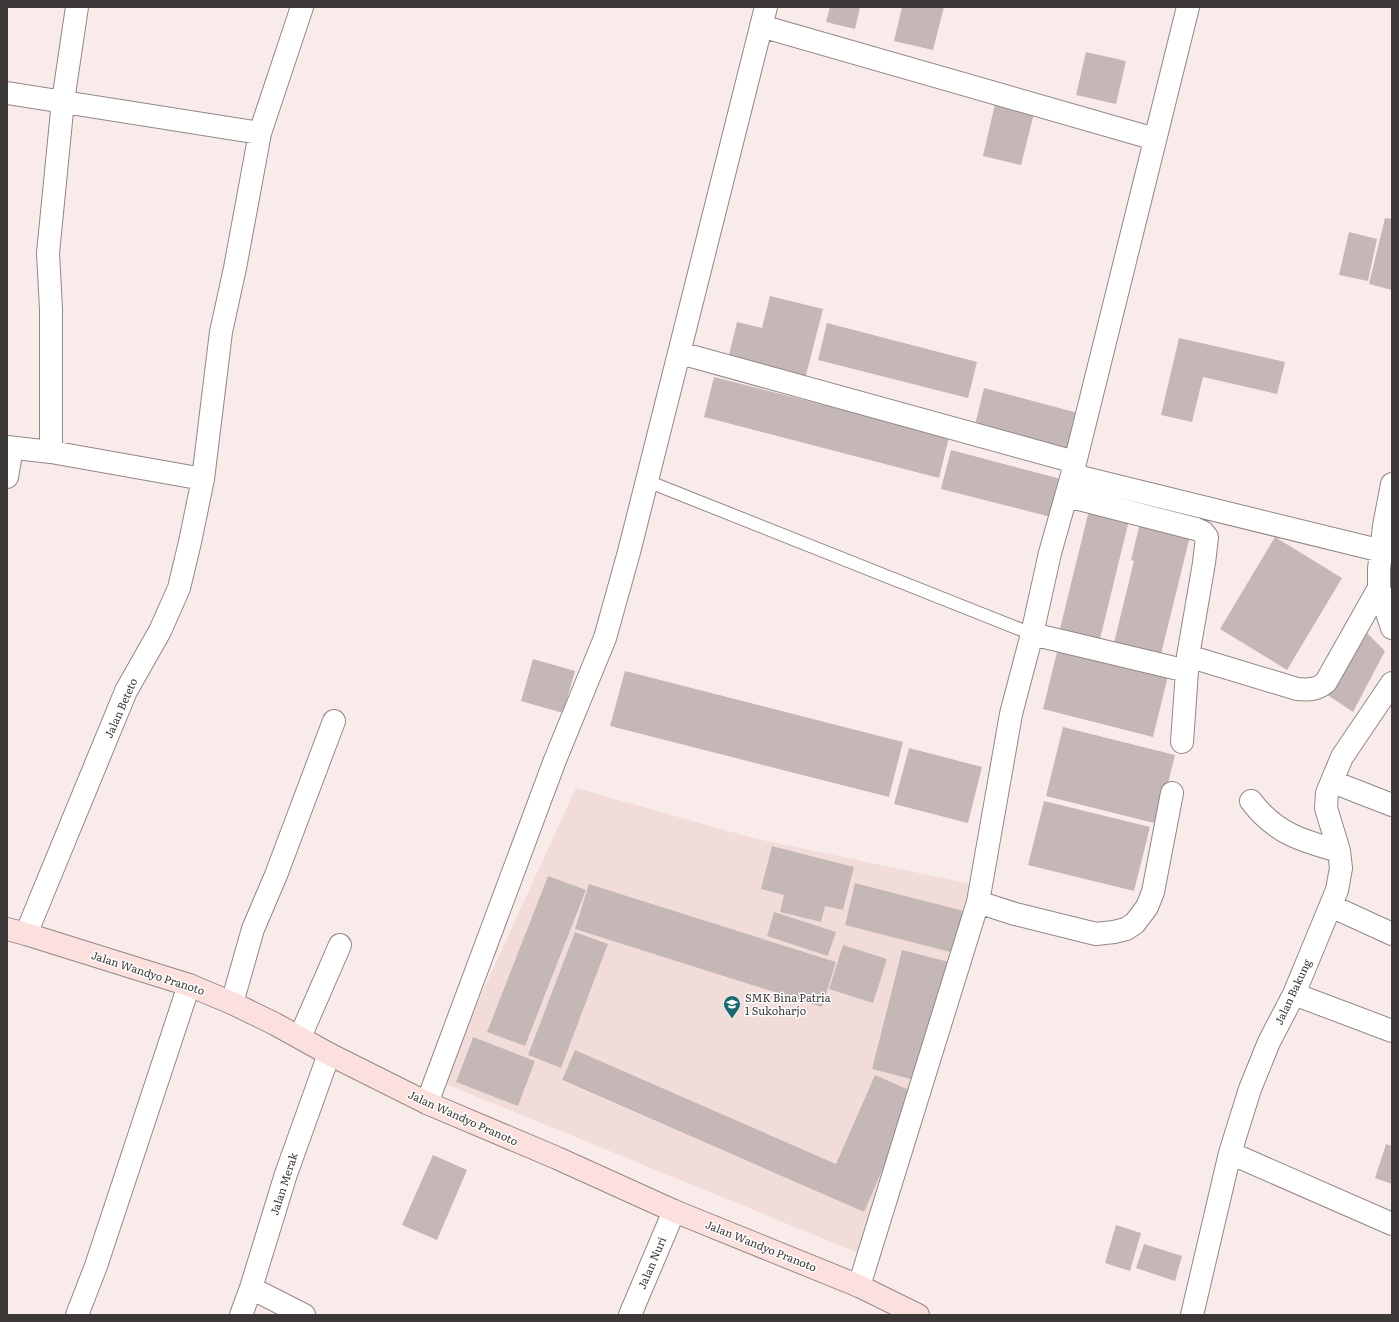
<svg xmlns="http://www.w3.org/2000/svg" width="1399" height="1322" font-family="Literata,serif">
<style>
.built{fill:#f1dcd9;fill-rule:evenodd}
.building{fill:#c4b7b6}
.lines{fill:none;stroke-linecap:round;stroke-linejoin:round}
.lane-casing{stroke:#938786;stroke-width:14}
.street-casing{stroke:#938786;stroke-width:24}
.secondary-casing{stroke:#938786;stroke-width:24}
.lane{stroke:#fff;stroke-width:12}
.street{stroke:#fff;stroke-width:22}
.secondary{stroke:#fce0de;stroke-width:22}
.labels{text-anchor:middle;stroke-width:3;stroke-linejoin:round;paint-order:stroke}
.street-label{font-size:11px;fill:#3c3737;stroke:#fff}
.poi-label{font-size:11px;fill:#3c3737;stroke:#fff;text-anchor:start}
</style>
<rect width="100%" height="100%" fill="#f9ebea"/>
<!-- built -->
<path class="built" d="M 576,788 L 753,838 L 971,884 L 878,1261 L 441,1082 ZM 773,846 L 854,867 L 843,910 L 825,906 L 820,922 L 780,912 L 784,895 L 762,889 ZM 548,876 L 586,891 L 525,1046 L 487,1032 ZM 856,883 L 964,911 L 954,953 L 845,925 ZM 590,884 L 836,962 L 822,1006 L 822,1007 ZM 774,913 L 836,932 L 829,955 L 767,936 ZM 576,932 L 608,944 L 560,1068 L 528,1055 ZM 902,950 L 949,962 L 872,1069 ZM 472,1037 L 535,1061 L 518,1106 L 456,1082 ZM 575,1050 L 836,1164 L 875,1075 L 916,1093 L 864,1212 L 562,1081 Z"/>
<!-- building -->
<path class="building" d="M 830,7 L 860,7 L 855,29 L 826,22 Z
M 902,7 L 944,7 L 933,50 L 894,41 Z
M 1086,52 L 1126,61 L 1116,104 L 1076,95 Z
M 995,104 L 1034,113 L 1021,165 L 983,156 Z
M 1385,218 L 1392,219 L 1392,290 L 1369,284 Z
M 1349,232 L 1377,239 L 1368,281 L 1339,275 Z
M 770,296 L 823,309 L 805,379 L 728,359 L 737,322 L 762,328 Z
M 827,323 L 977,362 L 968,398 L 818,360 Z
M 1179,338 L 1285,362 L 1277,394 L 1203,377 L 1192,422 L 1161,415 Z
M 714,377 L 949,437 L 939,478 L 704,417 Z
M 984,388 L 1078,413 L 1069,449 L 975,425 Z
M 951,450 L 1061,479 L 1051,517 L 941,489 Z
M 1090,506 L 1130,516 L 1100,639 L 1060,629 Z
M 1141,519 L 1191,532 L 1161,654 L 1114,643 L 1134,561 L 1131,560 Z
M 1275,537 L 1342,578 L 1287,670 L 1220,629 Z
M 1367,633 L 1385,651 L 1353,712 L 1326,694 Z
M 1059,644 L 1169,672 L 1153,737 L 1043,709 Z
M 533,659 L 575,671 L 563,713 L 521,701 Z
M 625,671 L 903,742 L 889,797 L 610,726 Z
M 1063,727 L 1175,755 L 1158,824 L 1046,796 Z
M 909,748 L 982,767 L 968,823 L 894,804 Z
M 1044,801 L 1150,827 L 1134,891 L 1028,865 Z
M 772,846 L 854,867 L 843,910 L 825,906 L 821,922 L 780,912 L 784,895 L 761,889 Z
M 548,876 L 586,890 L 525,1046 L 487,1032 Z
M 855,883 L 964,911 L 954,953 L 845,925 Z
M 589,884 L 836,962 L 822,1007 L 575,929 Z
M 774,912 L 836,932 L 828,956 L 767,936 Z
M 575,932 L 608,944 L 561,1068 L 528,1055 Z
M 843,945 L 887,959 L 873,1003 L 829,989 Z
M 902,950 L 949,962 L 918,1081 L 872,1069 Z
M 473,1037 L 535,1061 L 518,1106 L 456,1082 Z
M 575,1050 L 836,1164 L 875,1075 L 916,1093 L 864,1212 L 562,1080 Z
M 1386,1144 L 1392,1146 L 1392,1184 L 1375,1178 Z
M 433,1155 L 467,1170 L 437,1240 L 402,1225 Z
M 1116,1225 L 1141,1233 L 1130,1271 L 1105,1263 Z
M 1144,1244 L 1182,1256 L 1175,1281 L 1136,1268 Z"/>
<g class="lines">
<!-- lane casing -->
<g class="lane-casing">
<path id="lane" d="M 647,481 L 1032,634"/>
</g>
<!-- street casing -->
<g class="street-casing">
<path id="street" d="M 761,26 L 1155,139
M 7,93 L 260,133
M 680,353 L 1075,462
M 7,447 L 51,452 L 203,479
M 51,452 L 51,309 L 48,253 L 63,101 L 77,7
M 1072,475 L 1382,551
M 7,477 L 12,448
M 1392,484 L 1384,526 L 1379,569 L 1379,588 L 1392,628
M 1067,496 L 1196,529 L 1203,532 L 1207,537 L 1204,563 L 1188,656 L 1297,689 C 1309,690 1317,690 1326,682 L 1379,588
M 1032,634 L 1187,671
M 1182,742 L 1188,657
M 1333,782 L 1392,805
M 1251,801 C 1275,833 1302,841 1339,851
M 978,902 L 1015,914 L 1096,934 L 1114,932 L 1126,929 L 1135,923 L 1147,907 L 1153,892 L 1172,793
M 1331,906 L 1392,934
M 26,934 L 126,691 L 160,631 L 179,588 L 190,542 L 203,479 L 221,332 L 235,268 L 260,133 L 302,7
M 1294,994 L 1392,1031
M 232,1003 L 253,929 L 276,875 L 334,721
M 300,1037 L 340,945
M 427,1103 L 555,760 L 605,638 L 629,552 L 766,7
M 1230,1153 L 1392,1224
M 859,1286 L 978,902 L 1011,714 L 1032,634 L 1050,553 L 1072,475 L 1188,7
M 251,1288 L 304,1315
M 77,1315 L 96,1266 L 189,985
M 241,1315 L 251,1288 L 286,1174 L 329,1054
M 630,1315 L 674,1211
M 1192,1315 L 1230,1153 L 1250,1089 L 1269,1042 L 1294,994 L 1337,890 L 1341,868 L 1339,851 L 1326,808 L 1327,793 L 1342,757 L 1392,683"/>
</g>
<!-- secondary casing -->
<g class="secondary-casing">
<path id="secondary" d="M 7,929 L 26,934 L 189,985 L 232,1003 L 275,1024 L 329,1054 L 427,1103 L 557,1158 L 674,1211 L 859,1286 L 918,1315"/>
</g>
<!-- lane -->
<use href="#lane" class="lane"/>
<!-- street -->
<use href="#street" class="street"/>
<!-- secondary -->
<use href="#secondary" class="secondary"/>
</g>
<!-- icons -->
<defs>
<g id="school-pin" transform="scale(0.9)"><path d="M0 17L-7.5 6A9.5 9.5 0 1 1 7.5 6Z" fill="#1c6870" stroke="#fff"/><path d="M0-5L7-2L0 1L-7-2ZM-4 1L0 2.5L4 1V4Q0 6-4 4Z" fill="#fff"/></g>
</defs>
<g fill-rule="evenodd">
<use href="#school-pin" x="732" y="1004"/>
</g>
<g class="labels">
<!-- street labels -->
<g class="street-label">
<text transform="translate(121 708) rotate(-66)" y="4">Jalan Beteto</text>
<text transform="translate(148 973) rotate(18)" y="4">Jalan Wandyo Pranoto</text>
<text transform="translate(1293 992) rotate(-65)" y="4">Jalan Bakung</text>
<text transform="translate(463 1118) rotate(24)" y="4">Jalan Wandyo Pranoto</text>
<text transform="translate(284 1184) rotate(-72)" y="4">Jalan Merak</text>
<text transform="translate(761 1246) rotate(22)" y="4">Jalan Wandyo Pranoto</text>
<text transform="translate(652 1263) rotate(-67)" y="4">Jalan Nuri</text>
</g>
<!-- poi labels -->
<g class="poi-label">
<text x="745" y="1002">SMK Bina Patria<tspan x="745" dy="13">1 Sukoharjo</tspan></text>
</g>
</g>
<!-- border -->
<rect width="1399" height="1322" fill="none" stroke="#3c3737" stroke-width="16"/>
</svg>
